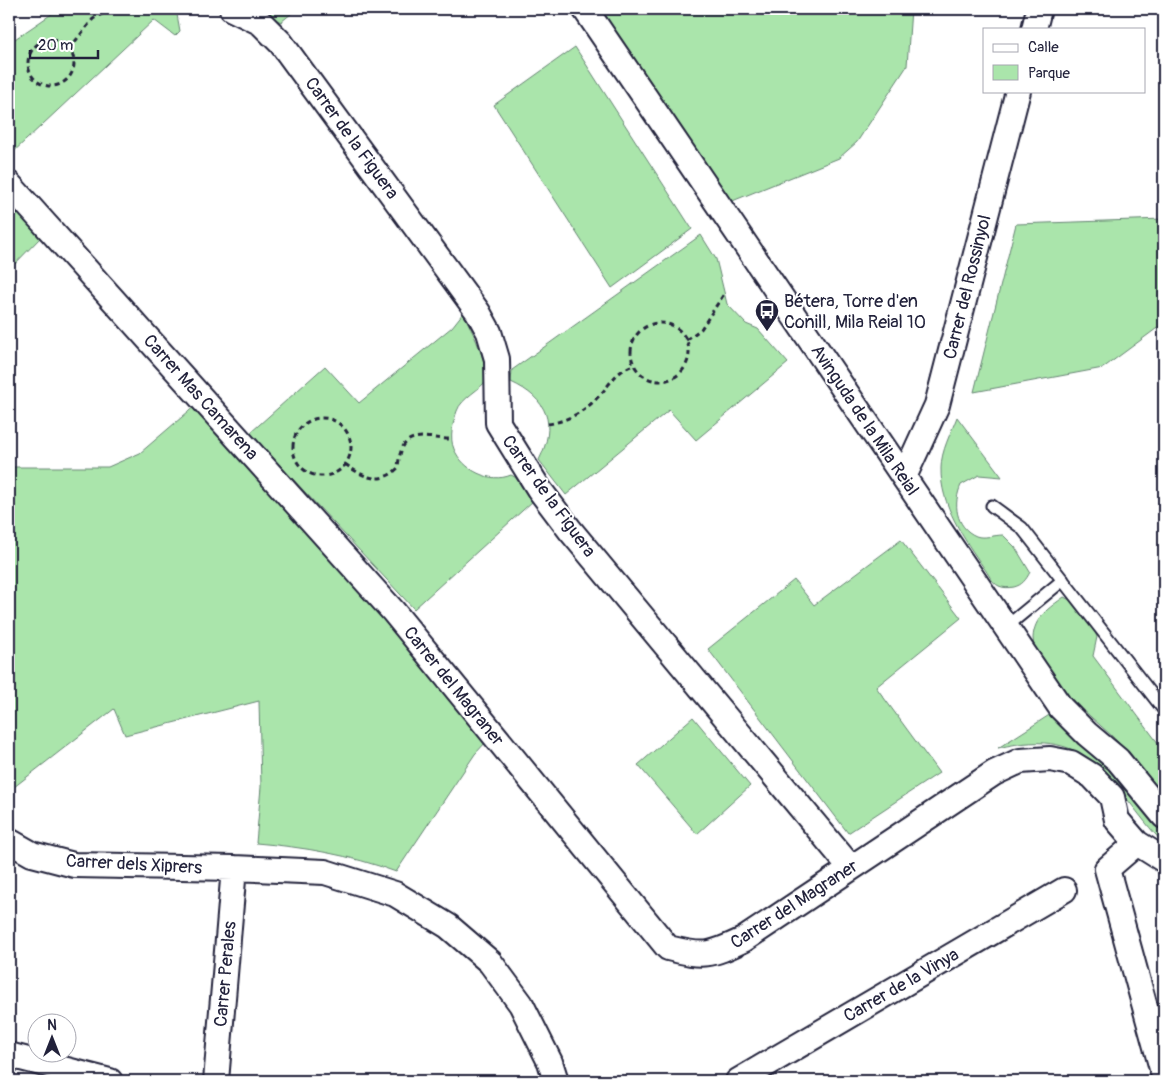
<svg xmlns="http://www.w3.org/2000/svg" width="1173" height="1090" font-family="Pangolin,sans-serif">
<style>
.green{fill:#aae5ab;stroke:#668473}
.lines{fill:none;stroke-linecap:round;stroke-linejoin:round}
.lane-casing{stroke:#22223b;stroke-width:15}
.street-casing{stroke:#22223b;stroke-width:28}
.path{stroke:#22223b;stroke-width:3;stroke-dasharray:5 4;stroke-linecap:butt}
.lane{stroke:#fff;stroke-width:11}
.street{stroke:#fff;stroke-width:24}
.labels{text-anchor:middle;stroke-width:4;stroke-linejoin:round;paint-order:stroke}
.street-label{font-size:18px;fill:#22223b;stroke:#fff}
.poi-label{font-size:18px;fill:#22223b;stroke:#fff;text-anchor:start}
</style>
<rect width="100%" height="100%" fill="#fff"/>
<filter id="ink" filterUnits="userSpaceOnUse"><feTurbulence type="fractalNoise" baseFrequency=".02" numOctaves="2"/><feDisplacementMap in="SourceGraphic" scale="10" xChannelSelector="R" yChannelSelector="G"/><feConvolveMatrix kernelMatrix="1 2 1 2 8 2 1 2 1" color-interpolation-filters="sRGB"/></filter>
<g filter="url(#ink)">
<!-- green -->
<path class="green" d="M 59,9 L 176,9 L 180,31 L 175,36 L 154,20 L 10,155 L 9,43 Z
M 254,9 L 297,9 L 281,22 Z
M 594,9 L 911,9 L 907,66 L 857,142 L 839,158 L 725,204 L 670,112 Z
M 575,47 L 692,229 L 612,288 L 494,105 Z
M 9,199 L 42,236 L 9,270 Z
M 1164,219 L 1164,323 L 1103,368 L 974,392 L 1016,224 Z
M 701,235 L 716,259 L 727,304 L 746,324 L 758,329 L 788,363 L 696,440 L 669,410 L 566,495 L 539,460 C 557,424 548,399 511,382 L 512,370 Z
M 463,313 C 471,328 489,364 485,381 C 483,388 461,398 457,411 C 453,422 449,438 454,449 C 463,470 490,484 511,475 L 515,477 L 533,501 L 414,609 L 250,433 L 325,366 L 359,403 L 452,327 Z
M 196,405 L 339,558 L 486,742 L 475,754 L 396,872 C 351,855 303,847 256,843 L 261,787 L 259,701 L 125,735 L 114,709 L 9,791 L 9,467 L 108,467 L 140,453 Z
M 957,417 L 1002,477 L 979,475 L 961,485 C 953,503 955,527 976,536 C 984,539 994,535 1003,535 L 1015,547 L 1030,572 C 1026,580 1022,585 1014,587 C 1009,588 1003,588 999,586 C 992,583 988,573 984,568 C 964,539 940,505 941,468 C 941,451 951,433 957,417 Z
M 901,540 L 961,618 L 876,687 L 939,773 L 848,833 L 708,649 L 794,580 L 814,605 Z
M 1064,597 L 1070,600 L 1095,632 L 1097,637 L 1093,656 L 1164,751 L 1164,800 C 1149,781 1136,760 1119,743 C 1097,720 1032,672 1033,638 C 1034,617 1049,608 1064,597 Z
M 1054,712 L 1098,753 L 1164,830 L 1164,844 C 1110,786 1094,724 998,748 Z
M 693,717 L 750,786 L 697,834 L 638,765 Z"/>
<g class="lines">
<!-- lane casing -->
<g class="lane-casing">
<path id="lane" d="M 992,506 L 1022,528 L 1164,710
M 1006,627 L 1063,580"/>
</g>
<!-- street casing -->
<g class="street-casing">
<path id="street" d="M 232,9 L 261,23 L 281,43 L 478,312 L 489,332 L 497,359 L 498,423 L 539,489 L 570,530 L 851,868
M 585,9 L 1061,708 L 1087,734 L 1118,760 L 1164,816
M 1034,29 L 1039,9
M 9,184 L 393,611 L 668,948 C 705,957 709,956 743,940 L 994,773 L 1020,761 L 1050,759 L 1071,763 L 1092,776 L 1112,797 L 1117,820 L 1137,843 L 1164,860
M 904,477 L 937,405 L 1018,91
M 9,841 L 32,854 L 74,865 L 234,868 L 325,872 L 395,894 L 448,926 L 490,962 L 521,1004 L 550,1062 L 556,1081
M 1137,843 L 1107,869 L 1164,1076
M 9,1055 L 110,1081
M 216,1081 L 234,868
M 738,1081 L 1064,890"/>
</g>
<!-- path -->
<path class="path" d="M28 63a23 23 0 1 1 46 0a23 23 0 1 1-46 0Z
M 69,49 L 93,19 L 111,9
M631 352a29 29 0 1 1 58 0a29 29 0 1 1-58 0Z
M 686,340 L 701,329 L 724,294
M293 447a29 29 0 1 1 58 0a29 29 0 1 1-58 0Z
M 548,424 C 568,421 585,411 599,396 C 612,382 614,373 633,365
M 345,464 C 363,477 380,486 398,468 C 401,426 422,439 452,439"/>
<!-- lane -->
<use href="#lane" class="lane"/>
<!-- street -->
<use href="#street" class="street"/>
</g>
</g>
<!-- icons -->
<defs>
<g id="bus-pin" transform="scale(1.25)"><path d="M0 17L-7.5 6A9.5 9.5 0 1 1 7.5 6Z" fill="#22223b" stroke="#fff"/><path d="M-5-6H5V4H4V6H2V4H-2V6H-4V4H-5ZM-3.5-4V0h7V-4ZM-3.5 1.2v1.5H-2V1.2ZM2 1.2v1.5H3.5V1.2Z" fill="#fff"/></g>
</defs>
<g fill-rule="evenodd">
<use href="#bus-pin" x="767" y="311"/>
</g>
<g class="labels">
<!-- street labels -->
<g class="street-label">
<text transform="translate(352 138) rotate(54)" y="6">Carrer de la Figuera</text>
<text transform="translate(967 287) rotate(-76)" y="6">Carrer del Rossinyol</text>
<text transform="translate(201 397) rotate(48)" y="6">Carrer Mas Camarena</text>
<text transform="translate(865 420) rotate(56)" y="6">Avinguda de la Mila Reial</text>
<text transform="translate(549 496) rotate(54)" y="6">Carrer de la Figuera</text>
<text transform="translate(454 686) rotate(51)" y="6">Carrer del Magraner</text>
<text transform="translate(134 864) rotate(3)" y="6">Carrer dels Xiprers</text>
<text transform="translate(794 904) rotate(-33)" y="6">Carrer del Magraner</text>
<text transform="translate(225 974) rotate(-85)" y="6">Carrer Perales</text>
<text transform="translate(901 985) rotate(-30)" y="6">Carrer de la Vinya</text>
</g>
<!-- poi labels -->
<g class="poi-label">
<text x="784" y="307">Bétera, Torre d'en<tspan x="784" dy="21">Conill, Mila Reial 10</tspan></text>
</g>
</g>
<!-- margin -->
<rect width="1173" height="1090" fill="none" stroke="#fff" stroke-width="30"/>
<rect x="15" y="15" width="1143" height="1060" fill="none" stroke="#22223b" stroke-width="2" filter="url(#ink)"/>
<!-- legend -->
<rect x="983" y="28" width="162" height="65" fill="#ffffff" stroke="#a7a7b1"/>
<rect x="993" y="44" width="25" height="8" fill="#ffffff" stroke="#a7a7b1"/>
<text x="1028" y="52" font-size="15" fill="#22223b">Calle</text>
<rect x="993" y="65" width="25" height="15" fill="#aae5ab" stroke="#a7a7b1"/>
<text x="1028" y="78" font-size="15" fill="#22223b">Parque</text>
<!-- north arrow -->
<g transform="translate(52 1038)"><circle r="24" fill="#ffffff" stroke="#a7a7b1"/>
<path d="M0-4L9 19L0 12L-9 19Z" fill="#22223b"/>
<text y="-8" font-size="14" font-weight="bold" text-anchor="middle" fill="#22223b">N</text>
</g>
<!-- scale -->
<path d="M30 50v8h68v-8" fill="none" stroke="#22223b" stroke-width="2.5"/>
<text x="38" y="50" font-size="15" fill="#22223b" stroke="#ffffff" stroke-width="4" paint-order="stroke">20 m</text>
</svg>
